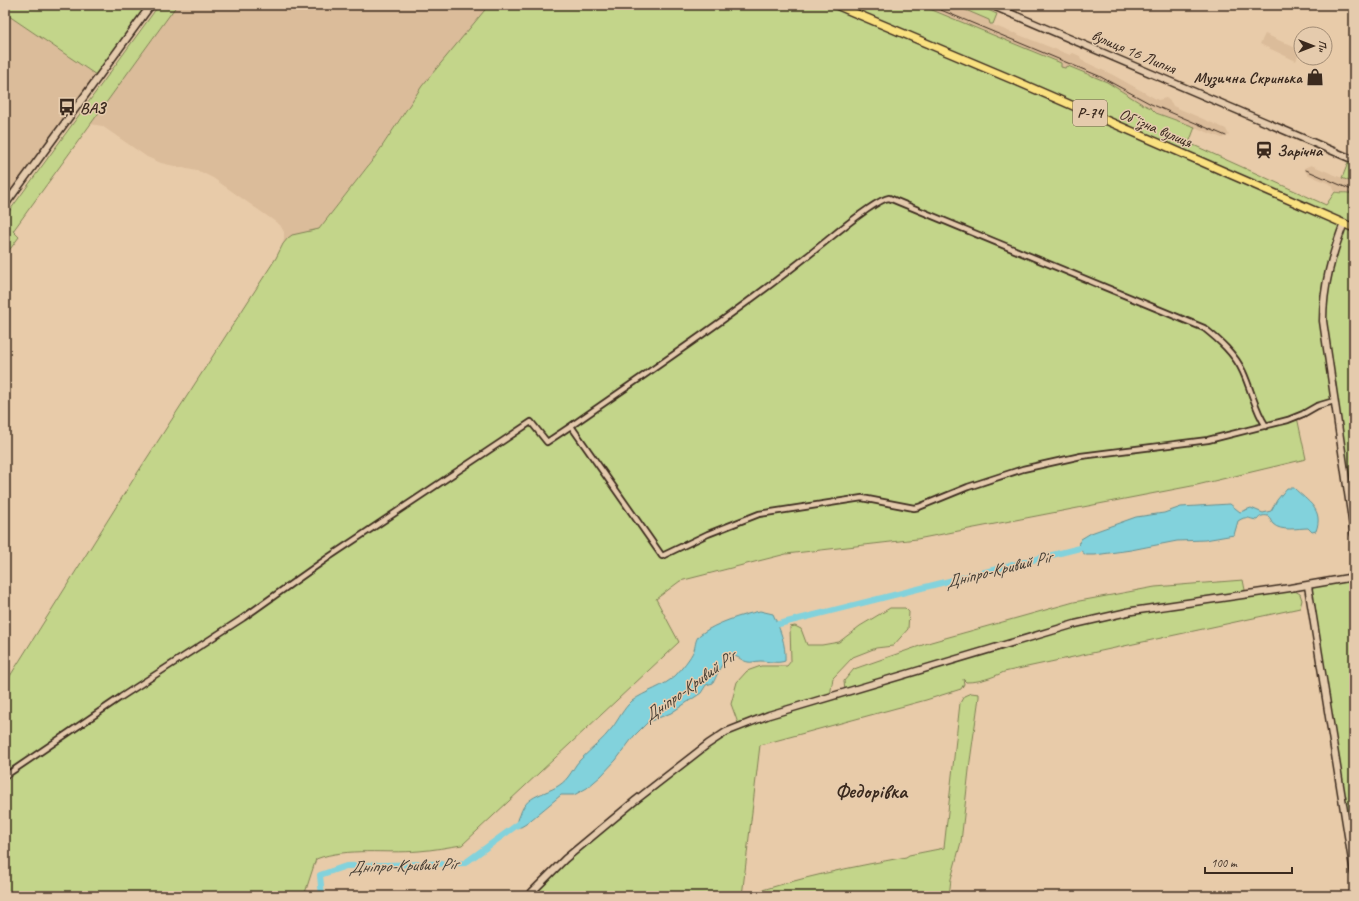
<svg xmlns="http://www.w3.org/2000/svg" width="1359" height="901" font-family="Caveat,sans-serif">
<style>
.built{fill:#dbbc9a}
.green{fill:#c3d58a;stroke:#7f8054}
.water{fill:#82d2dc;stroke:#668f90}
.lines{fill:none;stroke-linecap:round;stroke-linejoin:round}
.canal{stroke:#82d2dc;stroke-width:6}
.street-casing{stroke:#3b2a1e;stroke-width:8}
.secondary-casing{stroke:#3b2a1e;stroke-width:9}
.primary-casing{stroke:#3b2a1e;stroke-width:10}
.street{stroke:#e5cbad;stroke-width:4.5}
.secondary{stroke:#e5cbad;stroke-width:6}
.primary{stroke:#fae180;stroke-width:7}
.tram{stroke:#3b2a1e;stroke-width:1}
.labels{text-anchor:middle;stroke-width:3;stroke-linejoin:round;paint-order:stroke}
.shield{fill:#e5cbad;stroke:#6e5a49;stroke-width:1}
.shield-label{font-size:15px;font-weight:bold;fill:#3b2a1e}
.street-label{font-size:16px;fill:#3b2a1e;stroke:#e5cbad}
.poi-label{font-size:16px;font-weight:bold;fill:#3b2a1e;stroke:#e5cbad;text-anchor:start}
.water-label{font-size:17px;font-style:italic;fill:#423b31;stroke:#e5cbad}
.district-label{font-size:20px;font-weight:bold;fill:#3b2a1e;stroke:#e5cbad}
</style>
<rect width="100%" height="100%" fill="#e8cba9"/>
<filter id="ink" filterUnits="userSpaceOnUse"><feTurbulence type="fractalNoise" baseFrequency=".025" numOctaves="2"/><feDisplacementMap in="SourceGraphic" scale="8" xChannelSelector="R" yChannelSelector="G"/><feConvolveMatrix kernelMatrix="1 2 1 2 8 2 1 2 1" color-interpolation-filters="sRGB"/></filter>
<g filter="url(#ink)">
<!-- built -->
<path class="built" d="M 5,5 L 10,5 L 9,16 L 99,77 L 5,205 Z
M 177,5 L 489,5 L 406,109 L 375,156 L 319,229 L 288,238 L 283,244 L 284,239 L 284,232 L 280,225 L 213,178 L 201,172 L 161,163 L 147,157 L 102,126 L 90,124 Z
M 920,5 L 954,5 L 989,20 L 990,24 L 1013,33 L 1016,33 L 1019,35 L 1070,55 L 1073,53 L 1080,56 L 1081,60 L 1113,75 L 1158,100 L 1166,98 L 1171,102 L 1173,106 L 1226,129 L 1229,135 L 1222,138 L 1156,112 L 1151,108 L 1142,104 L 1107,82 L 1061,67 L 1061,63 Z
M 1265,34 L 1300,50 L 1296,61 L 1260,44 Z
M 1311,165 L 1354,183 L 1354,195 L 1347,192 L 1340,193 L 1335,192 L 1332,185 L 1307,174 L 1304,168 Z"/>
<!-- green -->
<path class="green" d="M 10,5 L 151,5 L 99,77 L 9,16 Z
M 159,5 L 177,5 L 13,231 L 19,237 L 5,256 L 5,217 Z
M 489,5 L 920,5 L 1061,63 L 1061,67 L 1065,68 L 1068,66 L 1107,82 L 1142,104 L 1151,108 L 1156,113 L 1195,127 L 1189,143 L 1326,205 L 1335,192 C 1343,194 1346,191 1354,195 L 1354,534 L 1334,402 L 1317,406 L 1297,417 L 1306,459 L 1197,485 L 917,539 L 786,554 L 680,581 L 656,599 L 679,642 L 462,845 C 448,847 433,850 419,851 C 385,854 348,847 316,859 L 304,896 L 5,896 L 5,684 L 138,472 L 276,258 L 283,244 L 288,238 L 292,235 L 319,229 L 375,157 L 422,86 Z
M 954,5 L 976,5 L 997,14 L 993,24 L 990,24 L 989,20 Z
M 1350,158 L 1354,160 L 1354,183 L 1342,178 Z
M 1354,577 L 1354,873 L 1308,586 Z
M 1243,580 L 1246,595 L 1290,588 L 1300,594 L 1302,600 L 1300,608 L 1004,672 C 991,678 980,682 966,682 L 963,679 L 964,684 L 961,689 L 926,700 L 760,745 L 742,896 L 528,896 L 565,859 L 708,744 L 739,726 L 731,704 L 737,682 L 747,671 L 761,666 L 787,666 L 791,661 L 790,627 L 795,626 L 801,629 L 807,645 L 822,645 L 839,642 L 860,626 L 890,608 L 905,608 L 909,612 L 908,629 L 893,646 L 876,648 L 853,657 L 833,678 L 830,696 L 845,692 L 844,681 L 854,669 L 931,642 L 1074,602 L 1155,587 Z
M 971,693 L 979,694 L 979,697 L 970,761 L 961,842 L 951,879 L 949,896 L 744,896 C 797,878 851,867 906,857 L 909,855 L 944,848 L 960,703 L 964,696 Z"/>
<!-- water -->
<path class="water" d="M 1287,488 L 1294,488 C 1308,502 1324,509 1316,531 L 1312,532 L 1308,528 C 1298,528 1281,532 1273,524 C 1271,522 1270,518 1268,516 C 1263,515 1260,516 1257,520 C 1248,519 1247,515 1238,521 L 1234,535 L 1205,540 L 1177,541 L 1131,550 L 1095,555 L 1086,555 L 1082,552 L 1079,543 L 1081,539 L 1091,533 L 1136,517 L 1164,513 L 1181,507 L 1230,504 L 1240,512 L 1251,508 L 1263,513 L 1271,511 L 1277,500 Z
M 760,611 L 773,614 C 780,629 786,644 785,661 C 777,664 769,661 760,661 C 756,661 751,663 748,662 C 738,660 736,651 725,661 C 719,667 717,676 713,683 L 706,685 L 701,693 L 671,713 L 648,722 L 634,736 L 616,760 L 601,776 L 587,788 L 574,795 L 561,795 L 526,824 L 521,827 L 518,827 C 517,822 518,819 520,815 C 527,790 554,796 568,777 C 572,772 575,765 580,760 C 591,749 603,740 612,728 C 619,719 623,709 632,701 C 645,691 664,687 676,675 C 682,668 690,659 694,650 C 696,644 695,638 701,634 C 716,623 741,615 760,611 Z"/>
<g class="lines">
<!-- canal -->
<path class="canal" d="M 772,627 L 775,625 L 1088,546
M 322,896 L 320,875 L 346,866 L 465,863 L 524,820"/>
<!-- street casing -->
<g class="street-casing">
<path id="street" d="M 1266,426 C 1255,410 1251,389 1243,372 C 1235,354 1219,340 1204,328 L 889,198 C 877,199 836,233 825,242 C 744,308 657,366 571,426 L 662,556 L 708,534 L 759,514 L 862,498 L 914,508 L 919,507 L 968,487 L 1023,469 L 1081,456 L 1208,440 L 1288,420 L 1303,414 L 1317,406 L 1334,401
M 5,776 L 121,697 L 243,618 L 329,557 L 531,422 L 547,442 L 571,426"/>
</g>
<!-- secondary casing -->
<g class="secondary-casing">
<path id="secondary" d="M 991,5 L 1354,160
M 5,205 L 151,5
M 1344,223 C 1332,255 1323,286 1323,321 L 1354,534
M 1308,586 L 1354,873
M 528,896 L 565,859 L 636,800 L 708,744 L 726,732 L 769,715 L 1075,624 L 1132,611 L 1290,588 L 1354,577"/>
</g>
<!-- primary casing -->
<g class="primary-casing">
<path id="primary" d="M 836,5 L 1016,81 L 1354,228"/>
</g>
<!-- street -->
<use href="#street" class="street"/>
<!-- secondary -->
<use href="#secondary" class="secondary"/>
<!-- primary -->
<use href="#primary" class="primary"/>
<!-- tram -->
<path class="tram" d="M 929,5 L 1099,76 L 1151,104 L 1226,136
M 1306,170 L 1354,191"/>
</g>
</g>
<!-- icons -->
<defs>
<g id="shop-bare" transform="scale(1.38)"><path d="M-5-2.5h2.3a2.7 3.5 0 0 1 5.4 0H5L5.5 6h-11ZM-1.5-2.5h3a1.5 2.3 0 0 0-3 0Z" fill="#3b2a1e" stroke="#e5cbad" stroke-width="2.5" paint-order="stroke"/></g>
<g id="bus-bare" transform="scale(1.38)"><path d="M-5-6H5V4H4V6H2V4H-2V6H-4V4H-5ZM-3.5-4V0h7V-4ZM-3.5 1.2v1.5H-2V1.2ZM2 1.2v1.5H3.5V1.2Z" fill="#3b2a1e" stroke="#e5cbad" stroke-width="2.5" paint-order="stroke"/></g>
<g id="station-bare" transform="scale(1.38)"><path d="M-3-6H3Q5-6 5-4V2Q5 4 3 4L4.5 6H3L1.5 4h-3L-3 6H-4.5L-3 4Q-5 4-5 2V-4Q-5-6-3-6ZM-3.5-4v3h7v-3ZM-3.5 1v1.5H-2V1ZM2 1v1.5H3.5V1Z" fill="#3b2a1e" stroke="#e5cbad" stroke-width="2.5" paint-order="stroke"/></g>
</defs>
<g fill-rule="evenodd">
<use href="#shop-bare" x="1315" y="77"/>
<use href="#bus-bare" x="67" y="107"/>
<use href="#station-bare" x="1264" y="150"/>
</g>
<g class="labels">
<!-- shield labels -->
<rect class="shield" x="1073" y="100" width="34" height="26" rx="3"/>
<g class="shield-label">
<text x="1090" y="118">Р-74</text>
</g>
<!-- street labels -->
<g class="street-label">
<text transform="translate(1134 51) rotate(23)" y="6">вулиця 16 Липня</text>
<text transform="translate(1156 127) rotate(23)" y="6">Обʼїзна вулиця</text>
</g>
<!-- poi labels -->
<g class="poi-label">
<text x="1302" y="83" text-anchor="end">Музична Скринька</text>
<text x="80" y="113">ВАЗ</text>
<text x="1277" y="156">Зарічна</text>
</g>
<!-- water labels -->
<g class="water-label">
<text transform="translate(998 569) rotate(-14)" y="6">Дніпро-Кривий Ріг</text>
<text transform="translate(689 686) rotate(-36)" y="6">Дніпро-Кривий Ріг</text>
<text transform="translate(403 865) rotate(-2)" y="6">Дніпро-Кривий Ріг</text>
</g>
<!-- district labels -->
<g class="district-label">
<text x="871" y="798">Федорівка</text>
</g>
</g>
<!-- margin -->
<rect width="1359" height="901" fill="none" stroke="#e5cbad" stroke-width="20"/>
<rect x="10" y="10" width="1339" height="881" fill="none" stroke="#3b2a1e" stroke-width="1.5" filter="url(#ink)"/>
<!-- north arrow -->
<g transform="translate(1313 46) rotate(90)"><circle r="19" fill="#e5cbad" stroke="#a18b74"/>
<path d="M0-3L7 15L0 10L-7 15Z" fill="#3b2a1e"/>
<text y="-6" font-size="11" font-weight="bold" text-anchor="middle" fill="#3b2a1e">Пн</text>
</g>
<!-- scale -->
<path d="M1205 867v6h87v-6" fill="none" stroke="#3b2a1e" stroke-width="2"/>
<text x="1211" y="867" font-size="12" fill="#3b2a1e" stroke="#e5cbad" stroke-width="3" paint-order="stroke">100 m</text>
</svg>
